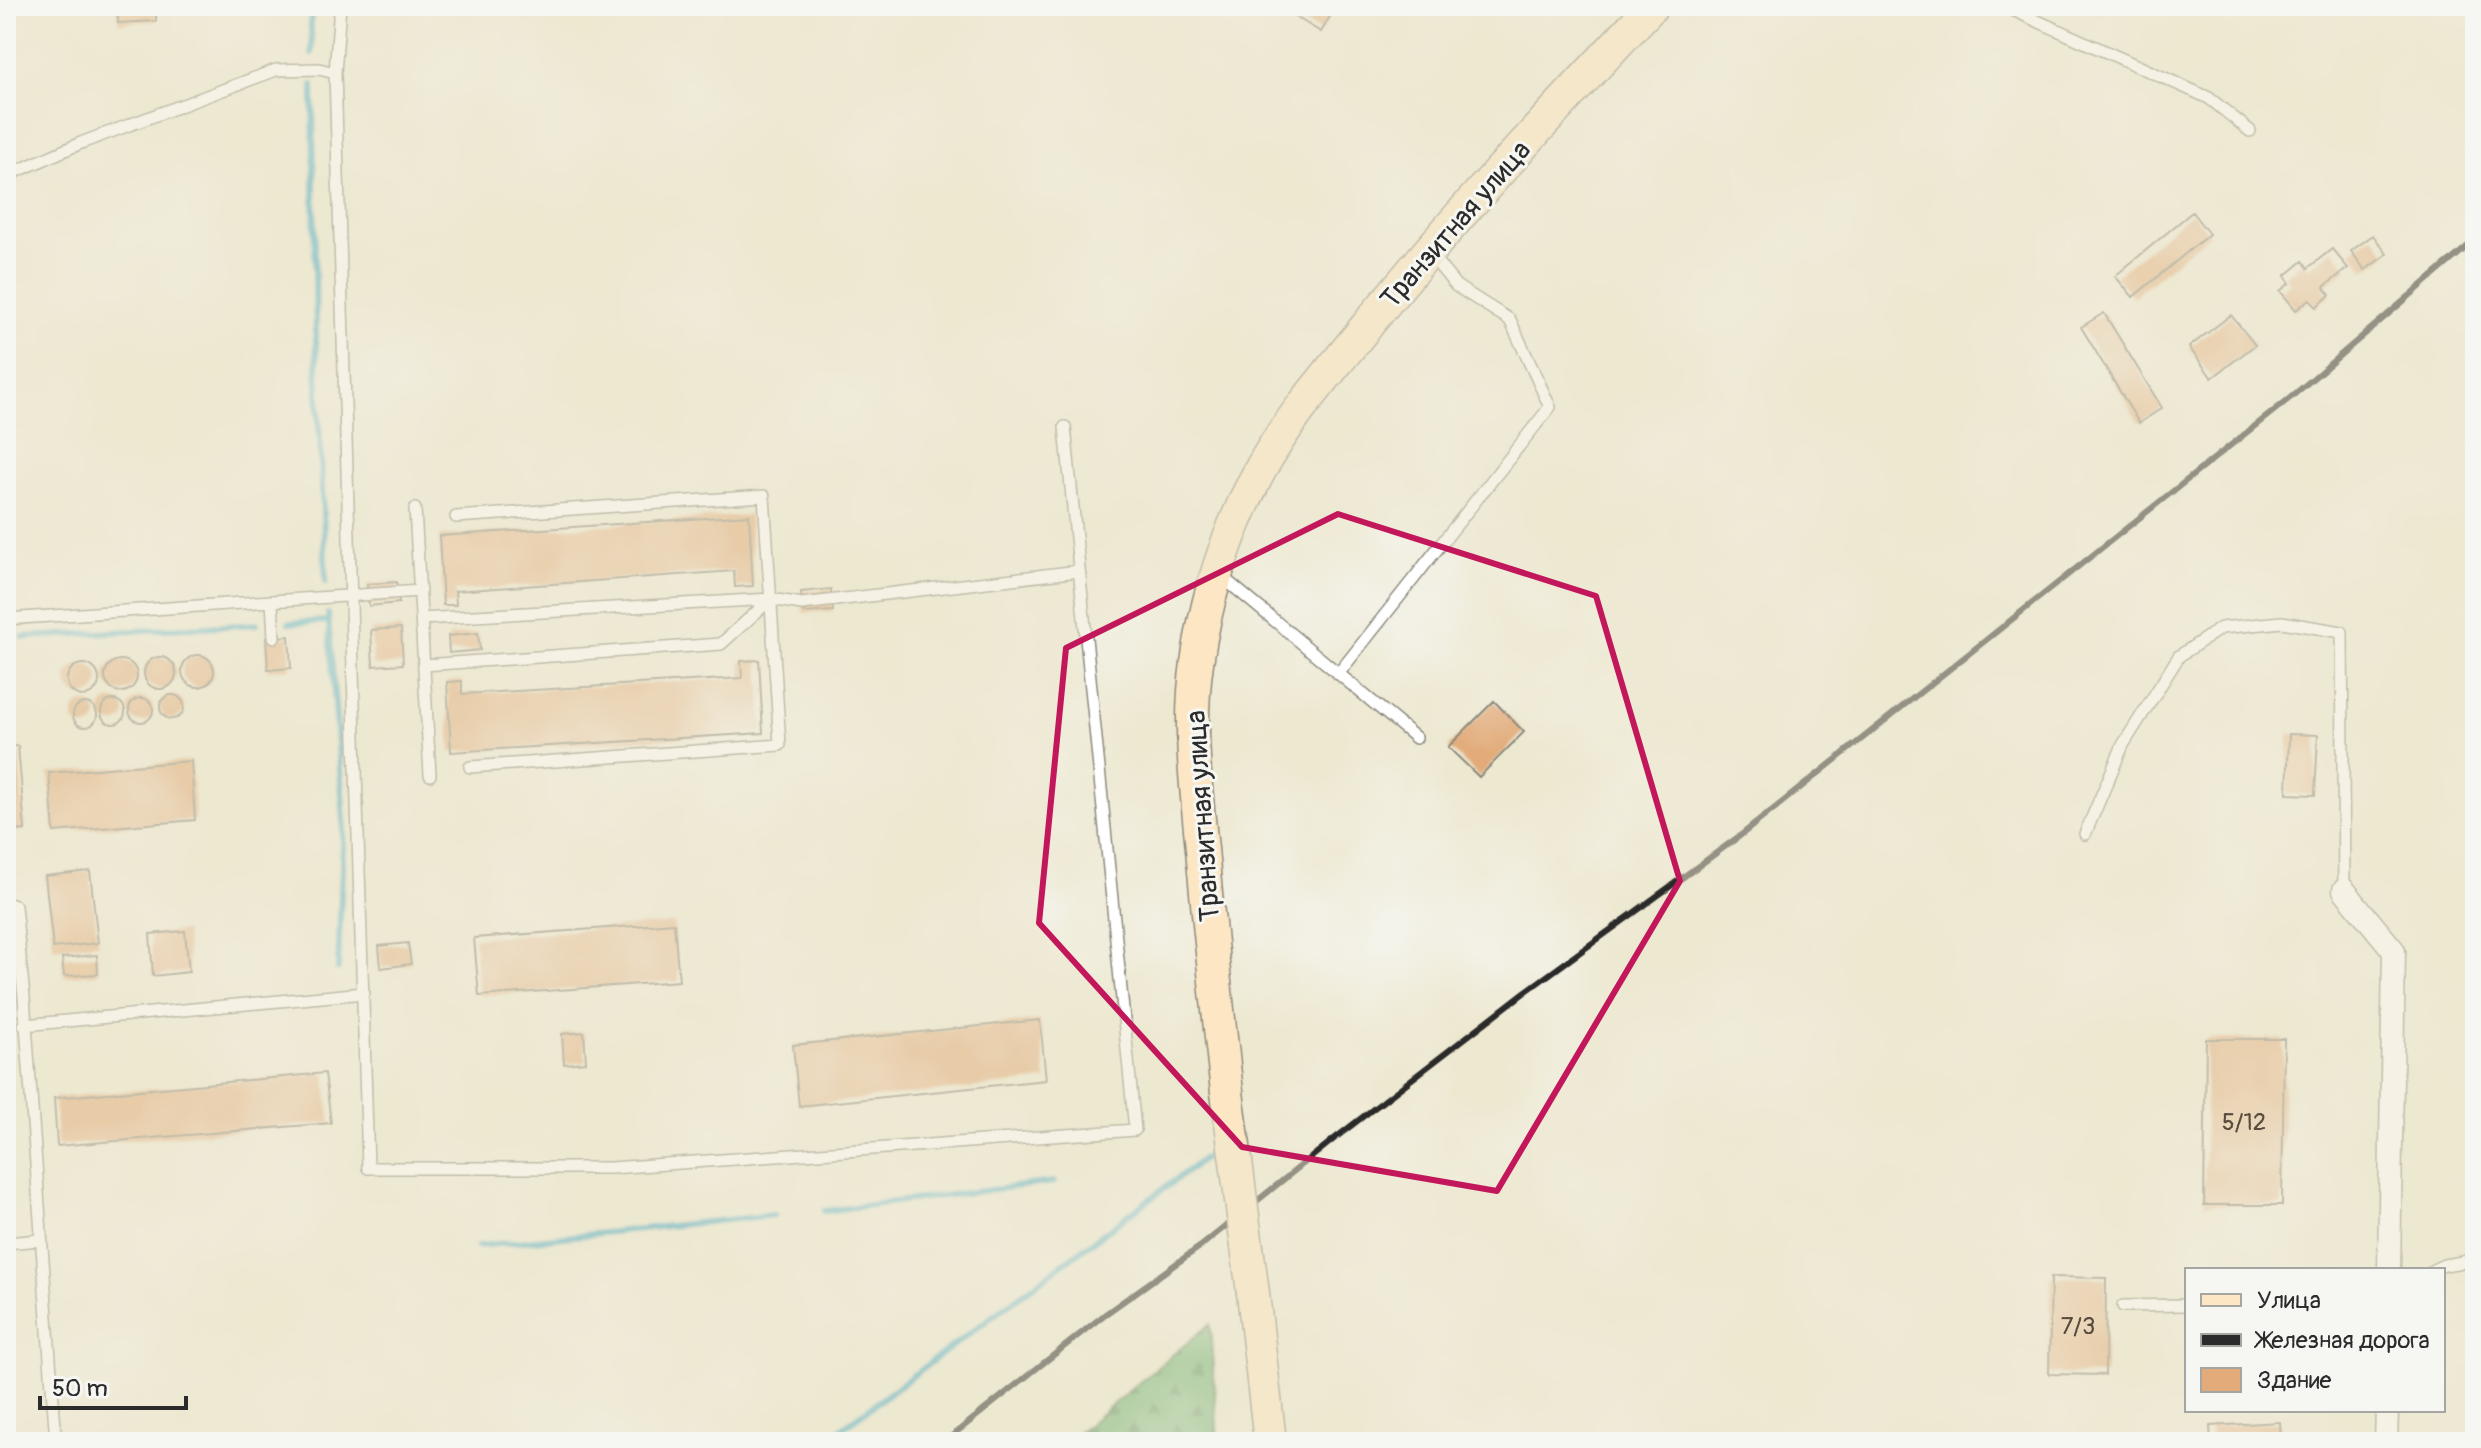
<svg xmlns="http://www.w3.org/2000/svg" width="2481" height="1448" font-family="Pangolin,sans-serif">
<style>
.forest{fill:url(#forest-firs);stroke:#4e7051;stroke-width:2}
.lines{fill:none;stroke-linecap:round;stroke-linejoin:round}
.stream{stroke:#46acc6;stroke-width:6}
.building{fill:#e2ab79}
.service-casing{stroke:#8c8a7e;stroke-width:14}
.minor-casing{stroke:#8c8a7e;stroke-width:25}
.secondary-casing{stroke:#8c8a7e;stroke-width:35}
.service{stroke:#fff;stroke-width:11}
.minor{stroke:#fff;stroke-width:22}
.secondary{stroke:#fce6c4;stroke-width:32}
.rail{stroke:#2b2b2b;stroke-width:6}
.secondary-bridge-casing{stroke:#8c8a7e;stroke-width:35;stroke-linecap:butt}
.secondary-bridge{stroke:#fce6c4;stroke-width:32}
.marked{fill:none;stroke:#c2185b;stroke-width:6;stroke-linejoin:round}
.labels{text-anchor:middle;stroke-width:6;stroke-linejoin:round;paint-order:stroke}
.number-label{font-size:24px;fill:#594b3e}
.street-label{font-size:28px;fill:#2b2b2b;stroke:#f6f6f2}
</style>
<defs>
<pattern id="forest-firs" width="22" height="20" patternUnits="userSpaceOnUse" patternTransform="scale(2)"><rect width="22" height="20" fill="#71b477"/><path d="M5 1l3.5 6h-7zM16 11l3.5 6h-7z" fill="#5d9362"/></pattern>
</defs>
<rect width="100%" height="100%" fill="#f6f6f2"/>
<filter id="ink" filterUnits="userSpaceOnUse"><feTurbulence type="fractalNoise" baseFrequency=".0125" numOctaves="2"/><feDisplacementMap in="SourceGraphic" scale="16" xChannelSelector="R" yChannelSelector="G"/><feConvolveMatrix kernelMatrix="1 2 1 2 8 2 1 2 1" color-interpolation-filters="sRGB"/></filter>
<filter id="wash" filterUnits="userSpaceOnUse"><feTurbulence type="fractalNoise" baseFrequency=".006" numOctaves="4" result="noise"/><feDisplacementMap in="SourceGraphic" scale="32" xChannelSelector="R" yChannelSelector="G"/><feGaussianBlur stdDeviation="1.8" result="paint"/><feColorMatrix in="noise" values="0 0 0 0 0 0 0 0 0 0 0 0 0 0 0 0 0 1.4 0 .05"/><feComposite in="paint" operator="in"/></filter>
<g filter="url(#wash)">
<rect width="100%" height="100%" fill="#ede8d0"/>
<!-- forest -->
<path class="forest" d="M 1210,1324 L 1218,1442 L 1067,1442 Z"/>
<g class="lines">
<!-- stream -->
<path class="stream" d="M 310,6 L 312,53
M 313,85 L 316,344 L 326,582
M 328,614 L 344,820 L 338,969
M 289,623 L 328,621
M 23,637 L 257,624
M 824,1211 L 1054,1182
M 478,1246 L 774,1215
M 824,1442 L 1206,1157"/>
</g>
<g id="blocks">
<!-- building -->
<path class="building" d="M 117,6 L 156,6 L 156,21 L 118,23 Z
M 1293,6 L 1336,6 L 1321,32 L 1289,13 Z
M 2192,212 L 2209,234 L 2133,297 L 2115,276 Z
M 2373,235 L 2387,254 L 2365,270 L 2351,251 Z
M 2332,249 L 2348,268 L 2324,287 L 2330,295 L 2316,307 L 2310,299 L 2296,310 L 2280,291 L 2290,283 L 2285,276 L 2303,261 L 2308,268 Z
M 2104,313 L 2162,408 L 2139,423 L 2081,327 Z
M 2231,315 L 2255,345 L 2212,378 L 2189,347 Z
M 749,515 L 753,586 L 735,587 L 734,571 L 455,591 L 456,605 L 443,605 L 439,536 Z
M 397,582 L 399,603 L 369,606 L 367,584 Z
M 831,589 L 833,611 L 803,613 L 801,592 Z
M 401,628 L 403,664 L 373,666 L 371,630 Z
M 478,633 L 480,650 L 449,653 L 448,636 Z
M 289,636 L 291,668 L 268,670 L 266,638 Z
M182 671a16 16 0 1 1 32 0a16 16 0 1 1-32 0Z
M144 673a16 16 0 1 1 32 0a16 16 0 1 1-32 0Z
M 759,660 L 763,733 L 451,752 L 447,682 L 462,681 L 462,694 L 742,678 L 741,661 Z
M105 676a16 16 0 1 1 32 0a16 16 0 1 1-32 0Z
M67 680a16 16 0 1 1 32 0a16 16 0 1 1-32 0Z
M160 707a12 12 0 1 1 24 0a12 12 0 1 1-24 0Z
M129 710a12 12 0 1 1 24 0a12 12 0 1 1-24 0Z
M101 712a12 12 0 1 1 24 0a12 12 0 1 1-24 0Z
M 1494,701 L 1524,732 L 1479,777 L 1448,747 Z
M73 715a12 12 0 1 1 24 0a12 12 0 1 1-24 0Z
M 2289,734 L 2318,735 L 2315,795 L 2287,794 Z
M 18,746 L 25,830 L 6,832 L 6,747 Z
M 191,761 L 195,820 L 54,832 L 49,773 Z
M 90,871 L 98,943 L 53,948 L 45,876 Z
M 674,923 L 679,981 L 479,996 L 474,938 Z
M 185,931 L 189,972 L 153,976 L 150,934 Z
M 408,943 L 411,964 L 381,968 L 379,946 Z
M 97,955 L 98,974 L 64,976 L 62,958 Z
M 1040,1020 L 1046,1080 L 799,1106 L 793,1045 Z
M 584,1032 L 586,1062 L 564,1064 L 562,1034 Z
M 2206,1039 L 2284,1039 L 2282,1205 L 2204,1205 Z
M 325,1073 L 331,1123 L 57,1146 L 54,1098 Z
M 2051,1277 L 2106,1278 L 2105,1375 L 2049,1374 Z
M 2280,1422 L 2281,1442 L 2211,1442 L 2210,1426 Z"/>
</g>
</g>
<g filter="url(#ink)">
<use href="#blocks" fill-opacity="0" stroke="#8c8a7e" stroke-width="2"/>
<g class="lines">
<!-- service casing -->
<g class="service-casing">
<path id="service" d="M 340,6 L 335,73 L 368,1168 L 611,1168 L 1135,1130 L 1065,427
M 2004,6 L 2209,98 L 2250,131
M 6,176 L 81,143 L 276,70 L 319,69 L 335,73
M 415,509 L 430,775
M 456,517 L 764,496 L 780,745 L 470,767
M 1221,576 L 1416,738
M 272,602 L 274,637
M 6,619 L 420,591
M 421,619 L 771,599 L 802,604 L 1079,571
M 424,665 L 721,644 L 771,599
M 1338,674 L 1550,407 L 1510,320 L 1456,286 L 1431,255
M 2085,834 L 2123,745 L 2179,656 L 2221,628 L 2282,622 L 2342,632 L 2344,890
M 6,903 L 15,906 L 24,997 L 56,1442
M 24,1025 L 364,993
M 6,1243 L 41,1240
M 2433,1270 L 2444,1265 L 2475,1260
M 2123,1306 L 2187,1305"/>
</g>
<!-- minor casing -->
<g class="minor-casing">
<path id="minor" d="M 2344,890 L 2394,951 L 2389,1270
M 2386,1442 L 2387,1410"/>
</g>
<!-- secondary casing -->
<g class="secondary-casing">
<path id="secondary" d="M 1227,1092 C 1218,1011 1209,930 1202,849 C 1196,788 1188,724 1197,663 C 1206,597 1227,533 1258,474 C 1286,421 1328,374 1365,328 C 1455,216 1554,111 1652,6
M 1253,1293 L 1270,1442"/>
</g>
<!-- service -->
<use href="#service" class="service"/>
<!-- minor -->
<use href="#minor" class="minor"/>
<!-- secondary -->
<use href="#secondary" class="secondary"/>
<!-- rail -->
<path class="rail" d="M 944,1442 L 1104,1315 L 1201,1246 L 1334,1139 L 1525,992 L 1741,835 L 2290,398 L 2475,240"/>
<!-- secondary-bridge casing -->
<g class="secondary-bridge-casing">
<path id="secondary-bridge" d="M 1227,1092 L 1253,1293"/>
</g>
<!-- secondary-bridge -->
<use href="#secondary-bridge" class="secondary-bridge"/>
</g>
</g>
<!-- marked area -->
<path d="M0 0H2481V1448H0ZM 1338,514 L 1596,596 L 1680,881 L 1497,1191 L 1242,1147 L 1039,923 L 1066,648 Z" fill="#ede8d0" fill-opacity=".55" fill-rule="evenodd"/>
<path class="marked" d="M 1338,514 L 1596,596 L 1680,881 L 1497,1191 L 1242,1147 L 1039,923 L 1066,648 Z"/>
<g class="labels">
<!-- number labels -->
<g class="number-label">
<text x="2244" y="1130">5/12</text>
<text x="2078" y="1334">7/3</text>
</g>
<!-- street labels -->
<g class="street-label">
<text transform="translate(1455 224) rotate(-49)" y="10">Транзитная улица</text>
<text transform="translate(1202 816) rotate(-94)" y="10">Транзитная улица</text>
</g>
</g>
<!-- margin -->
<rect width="2481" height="1448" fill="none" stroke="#f6f6f2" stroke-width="32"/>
<!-- legend -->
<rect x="2185" y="1268" width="260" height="144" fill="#f6f6f2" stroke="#a5a5a2" stroke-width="2"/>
<rect x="2201" y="1294" width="40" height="12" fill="#fce6c4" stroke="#a5a5a2" stroke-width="2"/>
<text x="2257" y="1308" font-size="24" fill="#2b2b2b">Улица</text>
<rect x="2201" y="1334" width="40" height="12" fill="#2b2b2b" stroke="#a5a5a2" stroke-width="2"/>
<text x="2257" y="1348" font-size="24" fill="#2b2b2b">Железная дорога</text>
<rect x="2201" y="1368" width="40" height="24" fill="#e2ab79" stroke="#a5a5a2" stroke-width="2"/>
<text x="2257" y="1388" font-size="24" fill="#2b2b2b">Здание</text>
<!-- scale -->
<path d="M40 1396v12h146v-12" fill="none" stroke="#2b2b2b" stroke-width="4"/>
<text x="52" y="1396" font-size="24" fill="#2b2b2b" stroke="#f6f6f2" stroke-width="6" paint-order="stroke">50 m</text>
</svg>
